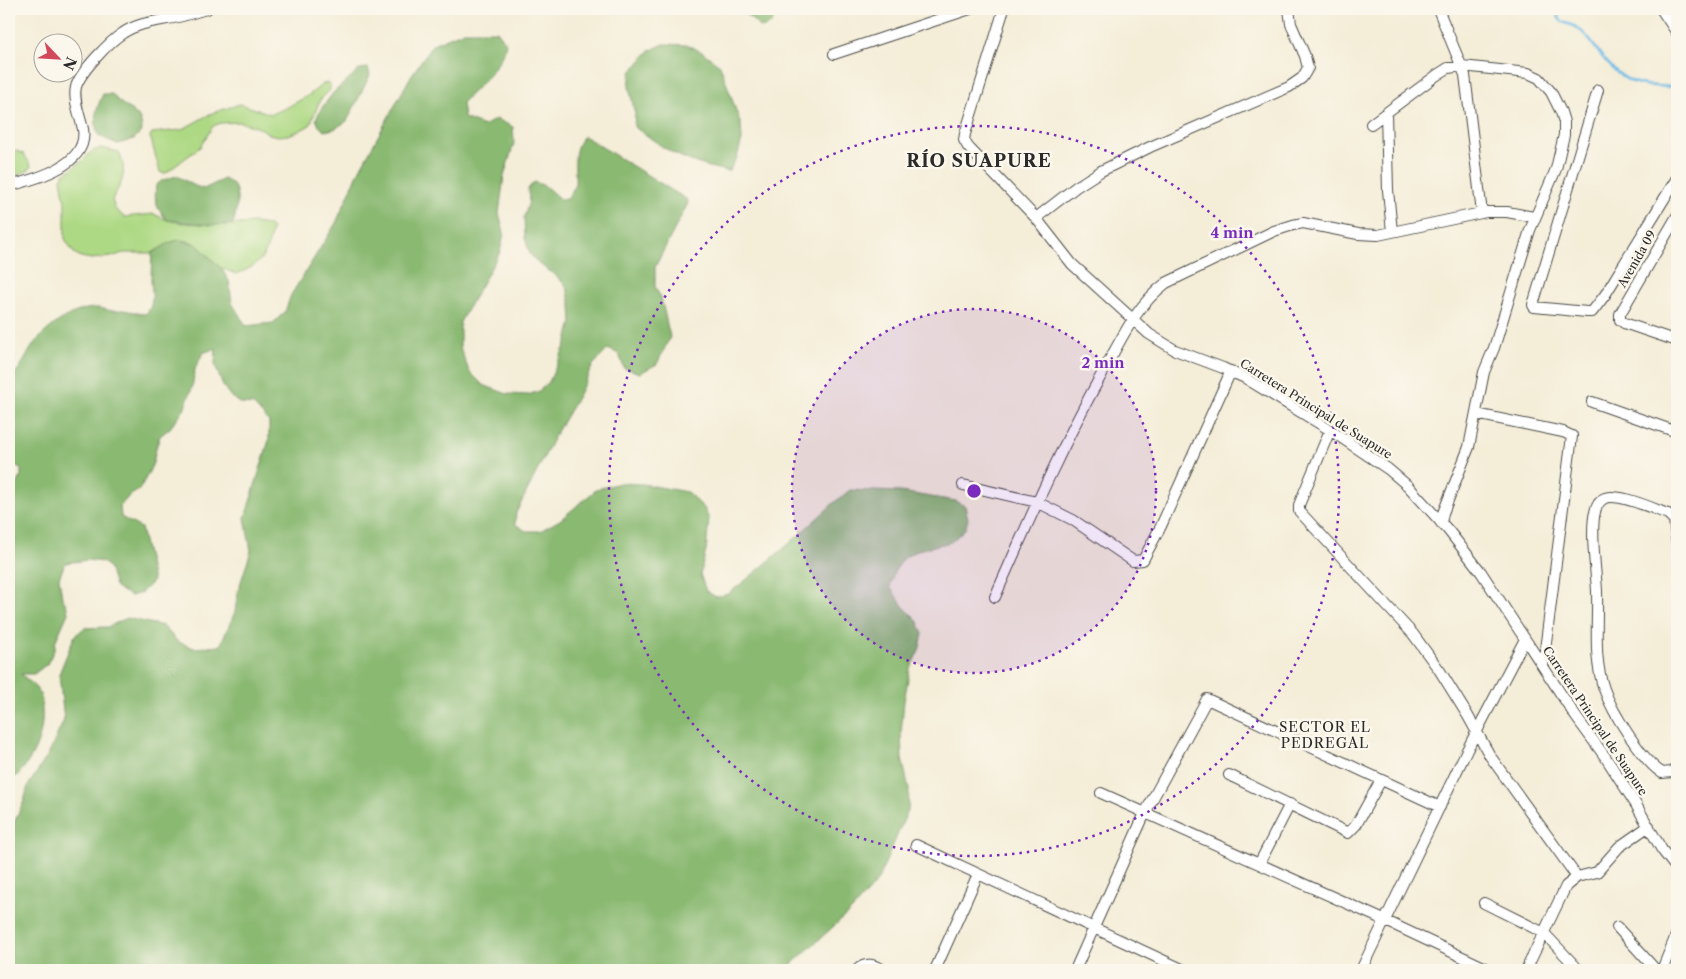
<svg xmlns="http://www.w3.org/2000/svg" width="1686" height="979" font-family="'Libre Caslon Text',serif">
<style>
.green{fill:#aed984;stroke:#6c8258}
.forest{fill:#8ab972;stroke:#5a724e}
.lines{fill:none;stroke-linecap:round;stroke-linejoin:round}
.stream{stroke:#6bbbe6;stroke-width:2.5}
.minor-casing{stroke:#494845;stroke-width:12}
.minor{stroke:#fff;stroke-width:10}
.ring{fill:none;stroke:#7b2cbf;stroke-width:2.5;stroke-dasharray:2.5 5}
.labels{text-anchor:middle;stroke-width:5;stroke-linejoin:round;paint-order:stroke}
.street-label{font-size:12px;fill:#2b2b2b;stroke:#fbf7ec}
.neighbourhood-label{font-size:14px;letter-spacing:1px;fill:#2b2b2b;stroke:#fbf7ec}
.district-label{font-size:18px;font-weight:bold;letter-spacing:1px;fill:#2b2b2b;stroke:#fbf7ec}
.centre{fill:#7b2cbf;stroke:#fbf7ec;stroke-width:2.5}
.ring-label{font-size:15px;text-anchor:middle;font-weight:bold;fill:#7b2cbf;stroke:#fbf7ec;stroke-width:5;stroke-linejoin:round;paint-order:stroke}
</style>
<rect width="100%" height="100%" fill="#fbf7ec"/>
<filter id="ink" filterUnits="userSpaceOnUse"><feTurbulence type="fractalNoise" baseFrequency=".02" numOctaves="2"/><feDisplacementMap in="SourceGraphic" scale="10" xChannelSelector="R" yChannelSelector="G"/><feConvolveMatrix kernelMatrix="1 2 1 2 8 2 1 2 1" color-interpolation-filters="sRGB"/></filter>
<filter id="wash" filterUnits="userSpaceOnUse"><feTurbulence type="fractalNoise" baseFrequency=".0096" numOctaves="4" result="noise"/><feDisplacementMap in="SourceGraphic" scale="20" xChannelSelector="R" yChannelSelector="G"/><feGaussianBlur stdDeviation="1.12" result="paint"/><feColorMatrix in="noise" values="0 0 0 0 0 0 0 0 0 0 0 0 0 0 0 0 0 1.4 0 .05"/><feComposite in="paint" operator="in"/></filter>
<g filter="url(#wash)">
<rect width="100%" height="100%" fill="#f4edd8"/>
<!-- green -->
<path class="green" d="M 327,83 L 330,84 L 330,90 L 320,100 L 310,125 L 299,131 L 288,135 L 278,136 L 269,134 L 262,129 L 240,122 L 221,123 L 213,126 L 200,147 L 166,173 L 162,173 L 160,172 L 150,136 L 152,133 L 181,130 L 212,113 L 240,104 L 271,114 L 286,108 L 309,95 L 323,84 Z
M 9,148 L 24,154 L 31,166 L 29,170 L 17,175 L 9,171 Z
M 101,148 L 119,152 C 128,174 122,181 112,200 L 115,209 L 124,217 L 154,214 L 167,220 L 184,223 L 224,225 L 255,223 L 268,225 L 272,229 C 267,255 262,265 236,274 L 221,268 L 196,244 L 188,241 L 179,240 L 169,243 L 152,253 L 123,253 L 111,257 L 91,259 L 81,257 L 74,253 L 65,239 L 65,202 L 61,179 L 63,175 L 82,161 L 92,151 Z"/>
<!-- forest -->
<path class="forest" d="M 733,9 L 778,9 L 771,24 L 761,28 L 747,15 Z
M 464,31 L 497,31 L 506,43 C 502,66 478,86 462,103 L 464,118 L 484,126 L 496,119 L 513,127 L 514,143 L 504,176 L 499,213 L 504,233 L 500,252 L 460,322 L 460,348 L 469,371 L 483,385 L 507,394 L 528,395 L 539,391 L 549,382 L 566,344 L 572,322 L 571,306 L 567,287 L 554,274 L 539,264 L 530,254 L 525,238 L 524,217 L 529,202 L 528,189 L 534,182 L 545,186 L 560,199 L 568,199 C 570,194 574,189 575,184 C 576,167 571,149 584,136 L 686,199 L 688,203 L 655,267 L 655,287 L 661,298 L 670,337 L 657,364 L 640,373 L 624,368 L 619,354 L 608,349 L 593,365 L 578,396 L 554,437 L 516,513 L 515,524 L 526,531 L 540,531 L 560,520 L 597,489 L 620,483 L 643,484 L 687,492 L 704,508 L 709,519 L 706,551 L 700,574 L 706,591 L 716,597 L 728,594 L 746,580 L 789,544 L 836,501 L 850,490 L 900,492 L 956,501 L 965,506 L 968,519 L 965,529 L 951,542 L 918,550 L 904,558 L 894,572 L 890,587 L 903,606 L 917,620 L 923,634 L 919,651 L 910,668 L 904,701 L 901,733 L 902,759 L 909,789 L 908,810 L 878,880 L 853,909 L 785,970 L 9,970 L 9,834 L 24,801 L 28,786 L 48,755 L 64,720 L 59,674 L 74,637 L 84,628 L 108,627 L 127,618 L 163,626 L 178,642 L 194,648 L 220,646 L 235,612 L 238,591 L 251,551 L 245,518 L 269,440 L 269,422 L 254,405 L 242,404 L 231,397 L 223,386 L 215,365 L 216,348 L 203,353 L 195,369 L 192,388 L 184,409 L 170,428 L 160,436 L 156,448 L 153,463 L 148,474 L 139,490 L 129,496 L 120,506 L 121,517 L 141,528 L 153,581 L 141,593 L 131,596 L 116,588 L 109,568 L 103,562 L 88,560 L 65,563 L 59,578 L 62,598 L 66,604 L 68,613 L 56,640 L 54,650 L 47,664 L 34,674 L 21,674 C 26,679 34,684 38,691 C 42,696 42,704 42,710 C 44,737 32,763 12,780 L 9,780 L 9,502 L 21,476 L 21,469 L 9,460 L 9,378 C 21,371 26,355 34,344 C 49,326 72,308 97,308 C 102,308 107,310 112,311 C 116,311 120,310 123,310 C 131,311 138,314 146,314 C 156,302 151,292 151,278 C 151,270 152,261 152,253 L 169,243 L 179,240 L 196,244 L 221,268 L 229,281 L 232,303 L 246,326 L 273,323 L 285,312 L 291,295 L 336,223 L 360,169 L 411,76 L 433,44 Z
M 664,44 L 687,45 L 702,52 L 720,65 L 741,125 L 742,140 L 737,157 L 729,171 C 709,168 691,162 673,153 C 659,146 648,135 634,127 L 635,114 L 629,86 L 631,72 L 649,51 Z
M 368,68 L 370,75 L 347,121 L 334,129 L 324,131 L 319,126 L 316,119 L 321,109 L 334,92 L 360,69 Z
M 103,94 L 112,94 C 115,97 117,101 121,103 C 133,113 141,112 142,131 L 134,139 L 118,144 L 99,136 C 92,120 96,110 103,94 Z
M 177,176 L 195,186 L 204,189 L 224,179 C 227,181 232,182 234,186 C 240,196 236,213 233,224 L 211,225 L 167,220 C 156,207 154,202 156,185 L 163,180 Z"/>
<g class="lines">
<!-- stream -->
<path class="stream" d="M 1557,9 C 1557,27 1570,21 1580,30 C 1588,36 1594,46 1600,54 C 1625,86 1638,86 1677,87"/>
</g>
</g>
<g filter="url(#ink)">
<g class="lines">
<!-- minor casing -->
<g class="minor-casing">
<path id="minor" d="M 1004,9 L 965,134 L 964,140 L 968,147 L 1036,218 L 1072,264 L 1149,334 L 1175,350 L 1223,368 L 1245,378 L 1330,430 L 1388,469 L 1408,486 L 1448,530 L 1481,572 L 1576,717 L 1606,758 L 1635,803 L 1662,850 L 1677,869
M 1438,9 L 1465,75 L 1482,213
M 1661,9 L 1677,33
M 834,54 L 970,9
M 1598,90 L 1533,305 L 1534,307 L 1587,312 L 1592,312 L 1605,295 L 1677,178
M 1386,113 L 1388,190 L 1392,232
M 1371,124 L 1437,75 L 1448,68 L 1462,66 L 1528,73 L 1539,78 L 1551,92 L 1561,112 L 1564,122 L 1564,135 L 1556,169 L 1530,230 L 1494,348 L 1484,372 L 1469,447 L 1443,513 L 1441,523
M 9,186 C 36,179 89,165 83,129 C 80,116 73,100 76,87 C 80,72 110,41 123,33 C 139,22 160,21 178,17 C 188,15 198,11 207,9
M 1677,216 L 1620,314 L 1620,320 L 1624,323 L 1677,341
M 1036,218 L 1076,187 L 1101,171 L 1150,147 L 1289,87 L 1302,78 L 1308,68 L 1305,56 L 1291,24 L 1289,9
M 1592,402 L 1677,432
M 1476,414 L 1563,432 L 1572,436 L 1543,666
M 1330,430 L 1299,505 L 1299,511 L 1413,634 L 1440,671 L 1468,716 L 1490,756 L 1577,877
M 963,485 L 1037,502 L 1073,520 L 1133,561 L 1143,560 L 1161,526 L 1231,371
M 1677,544 L 1674,520 L 1668,514 C 1654,509 1615,491 1603,499 C 1599,502 1596,507 1595,512 C 1590,531 1596,570 1597,591 C 1598,624 1593,658 1604,689 C 1612,712 1642,760 1662,773 L 1672,772 L 1677,768
M 995,597 C 1029,520 1062,445 1103,372 C 1122,338 1135,307 1166,283 L 1274,231 L 1293,225 L 1303,223 L 1358,234 L 1378,235 L 1486,212 L 1507,212 L 1534,217
M 1229,775 L 1348,833 L 1356,825 L 1381,780
M 1101,793 L 1384,920 L 1490,970
M 916,845 L 1184,970
M 1259,864 L 1290,804
M 1484,903 L 1544,933 L 1579,970
M 1617,927 L 1656,970
M 857,970 C 866,961 874,965 884,970
M 935,970 L 978,874
M 1075,970 L 1145,813 L 1207,699 L 1440,807
M 1361,970 L 1467,750 L 1525,639
M 1526,970 L 1566,886 L 1577,877 L 1597,872 L 1619,847 L 1649,826
M 1662,970 L 1677,933"/>
</g>
<!-- minor -->
<use href="#minor" class="minor"/>
</g>
</g>
<!-- distance rings -->
<circle cx="974" cy="491" r="182" fill="#7b2cbf" fill-opacity=".12"/>
<g class="ring">
<circle cx="974" cy="491" r="182"/>
<circle cx="974" cy="491" r="365"/>
</g>
<g class="labels">
<!-- street labels -->
<g class="street-label">
<text transform="translate(1637 259) rotate(-60)" y="4">Avenida 09</text>
<text transform="translate(1316 409) rotate(32)" y="4">Carretera Principal de Suapure</text>
<text transform="translate(1595 721) rotate(56)" y="4">Carretera Principal de Suapure</text>
</g>
<!-- neighbourhood labels -->
<g class="neighbourhood-label">
<text x="1325" y="732">SECTOR EL<tspan x="1325" dy="16">PEDREGAL</tspan></text>
</g>
<!-- district labels -->
<g class="district-label">
<text x="979" y="167">RÍO SUAPURE</text>
</g>
</g>
<circle cx="974" cy="491" r="8" class="centre"/>
<g class="ring-label">
<text x="1232" y="238">4 min</text>
<text x="1103" y="368">2 min</text>
</g>
<!-- margin -->
<rect width="1686" height="979" fill="none" stroke="#fbf7ec" stroke-width="30"/>
<!-- north arrow -->
<g transform="translate(58 58) rotate(115)"><circle r="24" fill="#fbf7ec" stroke="#a8a59f"/>
<path d="M0-4L9 19L0 12L-9 19Z" fill="#d1495b"/>
<text y="-8" font-size="14" font-weight="bold" text-anchor="middle" fill="#2b2b2b">N</text>
</g>
</svg>
